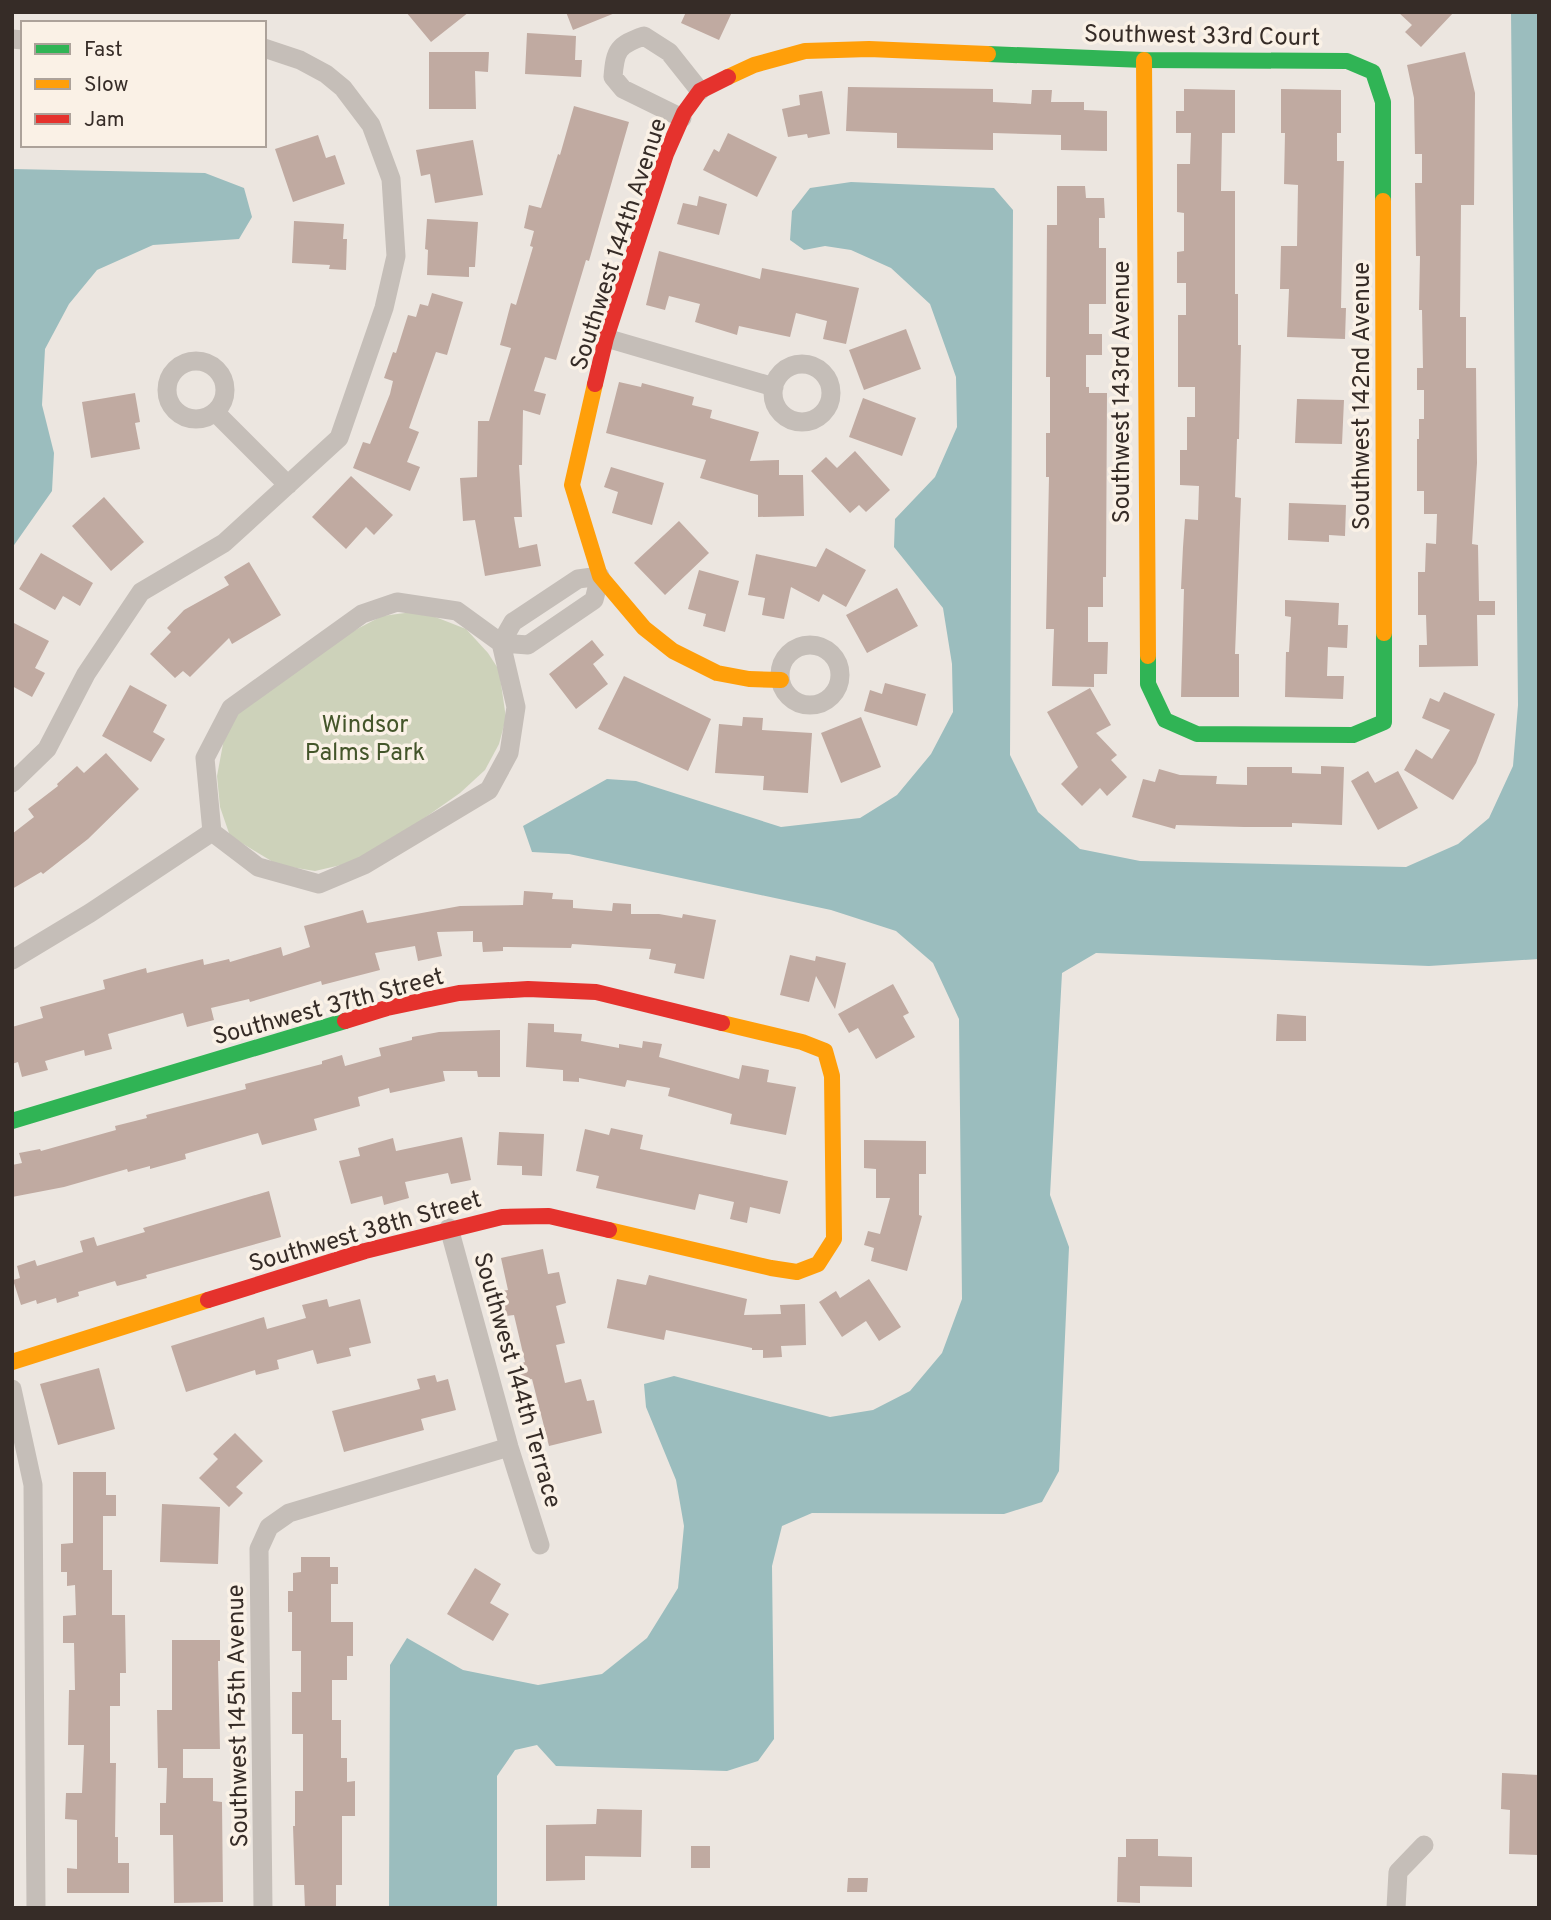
<svg xmlns="http://www.w3.org/2000/svg" width="1551" height="1920" font-family="Overpass,sans-serif">
<style>
.green{fill:#cdd2ba}
.water{fill:#9bbdbe}
.building{fill:#c0aaa1}
.lines{fill:none;stroke-linecap:round;stroke-linejoin:round}
.street{stroke:#c5beb8;stroke-width:19}
.fast{stroke:#30b455;stroke-width:16}
.slow{stroke:#ff9f0a;stroke-width:16}
.jam{stroke:#e5322d;stroke-width:16}
.labels{text-anchor:middle;stroke-width:7;stroke-linejoin:round;paint-order:stroke}
.street-label{font-size:24px;fill:#362c27;stroke:#faf1e6}
.park-label{font-size:24px;fill:#44552a;stroke:#faf1e6}
</style>
<rect width="100%" height="100%" fill="#ece6e0"/>
<!-- green -->
<path class="green" d="M 420,611 L 466,629 L 488,653 L 499,670 L 506,718 L 499,744 L 485,770 L 460,793 L 406,831 L 367,855 L 341,865 L 315,871 L 278,865 L 230,836 L 220,807 L 217,776 L 226,728 L 248,702 L 334,641 L 382,616 Z"/>
<!-- water -->
<path class="water" d="M 1511,12 L 1539,12 L 1539,959 L 1429,966 L 1096,953 L 1062,973 L 1050,1195 L 1069,1247 L 1059,1471 L 1042,1502 L 1004,1514 L 812,1513 L 782,1526 L 772,1566 L 774,1739 L 758,1761 L 727,1771 L 556,1766 L 537,1745 L 515,1750 L 497,1776 L 497,1908 L 389,1908 L 390,1665 L 407,1638 L 463,1670 L 538,1685 L 602,1674 L 647,1638 L 678,1588 L 684,1526 L 676,1480 L 646,1407 L 644,1384 L 674,1376 L 830,1417 L 873,1410 L 910,1391 L 942,1353 L 962,1299 L 959,1019 L 933,963 L 896,931 L 831,910 L 569,854 L 532,852 L 523,826 L 607,779 L 636,781 L 781,827 L 860,818 L 897,795 L 931,754 L 953,712 L 952,664 L 943,608 L 894,547 L 895,519 L 935,477 L 957,427 L 956,377 L 930,304 L 891,268 L 851,250 L 825,246 L 804,250 L 790,240 L 792,211 L 810,188 L 851,182 L 994,188 L 1013,210 L 1010,755 L 1038,812 L 1080,849 L 1140,861 L 1406,867 L 1458,844 L 1489,818 L 1513,766 L 1518,705 Z
M 12,169 L 205,173 L 244,188 L 252,217 L 239,239 L 153,245 L 97,270 L 69,304 L 45,349 L 42,405 L 54,453 L 52,491 L 12,548 Z"/>
<!-- building -->
<path class="building" d="M 406,12 L 469,12 L 431,42 Z
M 566,12 L 615,12 L 615,13 L 573,30 Z
M 686,12 L 732,12 L 719,40 L 681,23 Z
M 1398,12 L 1454,12 L 1421,47 L 1405,32 L 1412,25 Z
M 527,33 L 576,36 L 575,60 L 582,60 L 581,77 L 525,74 Z
M 429,52 L 489,52 L 488,72 L 475,71 L 476,109 L 429,109 Z
M 1465,52 L 1475,93 L 1474,205 L 1461,205 L 1460,317 L 1466,317 L 1466,368 L 1476,368 L 1477,463 L 1472,544 L 1478,545 L 1479,601 L 1495,601 L 1495,615 L 1477,615 L 1478,666 L 1419,667 L 1419,645 L 1427,645 L 1426,615 L 1418,615 L 1418,572 L 1425,572 L 1426,543 L 1436,544 L 1437,514 L 1424,514 L 1424,491 L 1417,491 L 1417,439 L 1419,439 L 1419,419 L 1424,419 L 1424,390 L 1417,390 L 1417,368 L 1423,368 L 1422,310 L 1419,310 L 1420,256 L 1416,256 L 1415,183 L 1422,183 L 1422,154 L 1415,154 L 1414,98 L 1407,65 Z
M 848,87 L 993,89 L 993,102 L 1031,104 L 1032,90 L 1052,90 L 1051,102 L 1084,102 L 1084,110 L 1107,111 L 1107,151 L 1061,150 L 1061,135 L 993,133 L 993,150 L 897,148 L 897,133 L 846,131 Z
M 1184,89 L 1235,90 L 1235,133 L 1222,133 L 1221,191 L 1235,191 L 1235,294 L 1238,294 L 1238,345 L 1241,345 L 1239,439 L 1237,439 L 1235,497 L 1241,498 L 1235,654 L 1239,654 L 1239,697 L 1181,697 L 1184,589 L 1181,589 L 1183,547 L 1185,519 L 1198,520 L 1199,486 L 1180,485 L 1180,450 L 1187,450 L 1187,417 L 1195,417 L 1195,387 L 1178,387 L 1178,315 L 1186,315 L 1186,283 L 1177,283 L 1177,252 L 1184,251 L 1184,213 L 1177,212 L 1177,164 L 1190,164 L 1191,133 L 1176,133 L 1176,111 L 1184,111 Z
M 1281,89 L 1341,90 L 1341,133 L 1337,133 L 1337,161 L 1344,161 L 1341,308 L 1346,308 L 1345,339 L 1287,337 L 1289,289 L 1280,289 L 1281,246 L 1297,246 L 1298,185 L 1284,184 L 1285,133 L 1281,133 Z
M 822,91 L 830,134 L 808,138 L 807,134 L 788,137 L 782,109 L 800,105 L 799,95 Z
M 574,106 L 629,122 L 589,261 L 586,260 L 556,360 L 545,357 L 534,391 L 546,394 L 540,415 L 523,410 L 522,465 L 519,465 L 522,517 L 514,517 L 519,548 L 537,544 L 541,566 L 485,576 L 475,520 L 463,521 L 460,478 L 477,477 L 478,421 L 489,421 L 511,348 L 500,345 L 511,303 L 516,305 L 533,247 L 530,246 L 534,231 L 524,228 L 529,205 L 541,208 L 558,154 L 560,155 Z
M 728,133 L 777,157 L 757,197 L 703,170 L 714,149 L 719,152 Z
M 318,135 L 326,158 L 335,155 L 345,184 L 293,202 L 275,149 Z
M 473,140 L 483,195 L 435,203 L 430,174 L 421,176 L 416,150 Z
M 1057,186 L 1085,186 L 1086,198 L 1104,198 L 1105,218 L 1099,218 L 1099,248 L 1106,248 L 1106,304 L 1089,304 L 1089,334 L 1102,334 L 1102,355 L 1086,355 L 1086,387 L 1089,387 L 1089,393 L 1107,393 L 1106,577 L 1103,577 L 1103,607 L 1088,607 L 1088,642 L 1108,642 L 1107,674 L 1094,674 L 1094,687 L 1052,686 L 1054,629 L 1046,629 L 1049,477 L 1046,477 L 1046,433 L 1050,433 L 1050,377 L 1046,377 L 1047,225 L 1057,225 Z
M 699,196 L 727,204 L 719,235 L 677,224 L 683,203 L 697,206 Z
M 427,219 L 478,222 L 475,267 L 469,267 L 469,277 L 427,275 L 428,250 L 425,249 Z
M 294,221 L 344,224 L 343,239 L 347,239 L 346,270 L 329,269 L 330,265 L 292,263 Z
M 659,251 L 760,279 L 762,268 L 859,288 L 846,344 L 823,339 L 827,321 L 796,313 L 790,337 L 739,326 L 737,335 L 695,322 L 700,304 L 669,296 L 665,310 L 646,305 Z
M 432,293 L 463,302 L 447,355 L 436,352 L 409,428 L 419,432 L 407,462 L 420,467 L 410,491 L 353,468 L 363,442 L 370,444 L 390,394 L 393,381 L 384,378 L 393,352 L 396,353 L 408,315 L 416,317 L 420,304 L 428,306 Z
M 906,329 L 921,369 L 864,390 L 849,350 Z
M 619,382 L 641,387 L 642,383 L 694,397 L 692,405 L 712,410 L 710,418 L 759,432 L 750,461 L 779,460 L 779,475 L 803,475 L 804,516 L 758,517 L 758,495 L 700,478 L 706,460 L 606,433 Z
M 135,393 L 140,422 L 135,423 L 140,449 L 91,458 L 82,402 Z
M 863,398 L 916,418 L 902,456 L 849,437 Z
M 1297,399 L 1344,400 L 1342,444 L 1295,443 Z
M 855,451 L 890,490 L 866,512 L 859,505 L 850,513 L 811,471 L 826,457 L 837,468 Z
M 611,467 L 664,483 L 652,525 L 612,513 L 618,492 L 604,487 Z
M 351,476 L 393,515 L 374,535 L 366,527 L 346,549 L 312,517 Z
M 104,497 L 144,542 L 111,571 L 72,526 Z
M 1289,503 L 1346,505 L 1345,536 L 1329,535 L 1329,542 L 1288,540 Z
M 679,521 L 709,553 L 665,595 L 634,563 Z
M 826,548 L 866,570 L 846,607 L 823,594 L 819,602 L 791,587 L 784,619 L 762,615 L 765,598 L 748,595 L 756,554 L 816,567 Z
M 41,553 L 93,583 L 80,606 L 63,596 L 55,610 L 19,589 Z
M 249,562 L 281,615 L 232,644 L 229,638 L 190,677 L 183,671 L 175,678 L 150,654 L 171,632 L 167,628 L 184,610 L 229,585 L 224,577 Z
M 699,570 L 739,581 L 725,632 L 703,626 L 706,614 L 688,609 Z
M 897,588 L 918,626 L 867,653 L 846,615 Z
M 1285,600 L 1339,603 L 1338,625 L 1348,625 L 1347,648 L 1328,647 L 1327,676 L 1344,676 L 1343,699 L 1285,697 L 1286,652 L 1289,652 L 1291,617 L 1285,616 Z
M 12,622 L 49,641 L 35,668 L 45,673 L 32,697 L 12,686 Z
M 592,640 L 604,655 L 593,664 L 608,684 L 576,709 L 549,674 Z
M 624,676 L 711,719 L 688,771 L 598,729 Z
M 885,683 L 926,694 L 917,726 L 864,711 L 870,690 L 882,694 Z
M 130,685 L 167,705 L 153,732 L 165,739 L 151,762 L 102,736 Z
M 1090,688 L 1111,725 L 1096,733 L 1117,755 L 1111,760 L 1127,777 L 1107,796 L 1100,788 L 1082,806 L 1061,784 L 1078,767 L 1047,712 Z
M 1444,692 L 1495,714 L 1476,763 L 1453,800 L 1404,770 L 1416,749 L 1432,759 L 1450,730 L 1422,718 L 1430,698 L 1439,702 Z
M 743,717 L 763,718 L 762,730 L 812,733 L 808,793 L 763,790 L 764,776 L 715,773 L 719,724 L 742,726 Z
M 861,717 L 881,767 L 841,783 L 821,733 Z
M 106,753 L 139,789 L 88,839 L 43,874 L 41,872 L 12,889 L 12,834 L 34,817 L 28,809 L 58,786 L 57,784 L 77,766 L 84,773 Z
M 1321,766 L 1344,767 L 1342,825 L 1292,823 L 1292,827 L 1244,827 L 1176,825 L 1175,829 L 1132,817 L 1143,779 L 1155,782 L 1159,769 L 1180,775 L 1217,776 L 1216,784 L 1247,785 L 1247,767 L 1292,767 L 1292,773 L 1321,774 Z
M 1368,771 L 1375,783 L 1398,771 L 1418,808 L 1378,830 L 1351,781 Z
M 524,891 L 553,893 L 552,899 L 573,900 L 573,908 L 612,911 L 613,903 L 631,904 L 631,914 L 659,914 L 682,918 L 683,914 L 716,920 L 704,979 L 674,973 L 676,964 L 649,959 L 651,949 L 572,944 L 571,948 L 503,947 L 503,951 L 483,952 L 482,942 L 473,942 L 473,931 L 437,932 L 442,956 L 418,961 L 415,946 L 375,953 L 380,970 L 322,985 L 321,981 L 250,1002 L 249,999 L 211,1008 L 214,1020 L 187,1027 L 183,1013 L 108,1034 L 112,1049 L 85,1056 L 84,1050 L 45,1061 L 48,1070 L 22,1077 L 18,1062 L 12,1064 L 12,1027 L 43,1018 L 40,1007 L 105,989 L 103,980 L 146,968 L 147,973 L 203,959 L 204,965 L 229,959 L 230,962 L 281,947 L 283,956 L 310,947 L 304,926 L 363,910 L 367,923 L 460,906 L 523,905 Z
M 790,955 L 815,961 L 816,956 L 846,963 L 835,1009 L 816,976 L 809,1002 L 780,995 Z
M 893,984 L 909,1013 L 903,1016 L 915,1037 L 876,1059 L 858,1028 L 849,1033 L 838,1014 Z
M 1277,1014 L 1306,1016 L 1306,1041 L 1276,1041 Z
M 528,1023 L 554,1024 L 554,1032 L 582,1034 L 581,1041 L 619,1048 L 619,1044 L 642,1048 L 643,1041 L 662,1044 L 659,1057 L 739,1079 L 742,1065 L 769,1070 L 767,1082 L 796,1087 L 786,1135 L 730,1124 L 732,1114 L 668,1096 L 670,1088 L 627,1080 L 625,1087 L 579,1078 L 579,1082 L 563,1081 L 563,1070 L 526,1067 Z
M 500,1030 L 500,1077 L 478,1077 L 477,1071 L 443,1071 L 445,1081 L 390,1093 L 389,1088 L 358,1097 L 360,1106 L 314,1119 L 317,1130 L 262,1145 L 258,1133 L 185,1154 L 186,1159 L 150,1169 L 150,1166 L 128,1172 L 127,1169 L 64,1187 L 12,1197 L 12,1165 L 22,1163 L 19,1153 L 40,1149 L 41,1151 L 116,1130 L 115,1126 L 147,1118 L 146,1115 L 246,1089 L 245,1084 L 322,1064 L 322,1061 L 342,1055 L 345,1066 L 381,1056 L 379,1048 L 412,1040 L 412,1037 L 439,1032 Z
M 611,1128 L 643,1135 L 640,1149 L 788,1181 L 780,1214 L 750,1207 L 747,1223 L 730,1219 L 734,1202 L 699,1194 L 695,1210 L 596,1188 L 599,1176 L 576,1171 L 585,1129 L 609,1135 Z
M 499,1132 L 544,1134 L 542,1176 L 522,1175 L 522,1166 L 497,1165 Z
M 462,1137 L 471,1180 L 451,1184 L 448,1173 L 405,1182 L 409,1198 L 384,1205 L 382,1196 L 351,1204 L 339,1161 L 360,1156 L 358,1148 L 393,1138 L 396,1151 Z
M 864,1140 L 926,1141 L 926,1174 L 919,1174 L 919,1215 L 922,1216 L 907,1271 L 871,1261 L 874,1248 L 864,1245 L 868,1231 L 880,1234 L 890,1198 L 876,1198 L 876,1169 L 864,1168 Z
M 269,1191 L 281,1237 L 146,1275 L 147,1278 L 117,1286 L 115,1281 L 78,1292 L 79,1296 L 57,1303 L 56,1298 L 37,1304 L 36,1300 L 21,1305 L 13,1280 L 20,1278 L 17,1266 L 35,1260 L 37,1266 L 83,1252 L 80,1241 L 94,1237 L 97,1246 L 145,1232 L 143,1228 Z
M 543,1249 L 548,1274 L 559,1272 L 566,1303 L 556,1306 L 565,1343 L 556,1345 L 565,1383 L 581,1379 L 587,1401 L 594,1400 L 602,1433 L 549,1446 L 532,1379 L 520,1382 L 516,1365 L 525,1362 L 514,1315 L 506,1316 L 501,1291 L 508,1290 L 501,1258 Z
M 649,1275 L 747,1299 L 744,1315 L 781,1314 L 780,1305 L 805,1304 L 806,1345 L 781,1346 L 782,1357 L 763,1358 L 763,1350 L 752,1350 L 752,1348 L 666,1330 L 664,1340 L 607,1328 L 617,1279 L 646,1285 Z
M 869,1279 L 901,1327 L 879,1341 L 866,1321 L 842,1337 L 819,1302 L 836,1291 L 840,1298 Z
M 327,1299 L 329,1307 L 360,1299 L 371,1343 L 349,1348 L 351,1356 L 317,1364 L 313,1350 L 277,1360 L 279,1369 L 256,1375 L 255,1370 L 186,1392 L 171,1346 L 264,1317 L 267,1329 L 306,1318 L 302,1305 Z
M 99,1368 L 115,1429 L 58,1445 L 40,1384 Z
M 435,1375 L 437,1382 L 448,1379 L 456,1410 L 421,1419 L 424,1430 L 344,1452 L 332,1411 L 420,1389 L 417,1379 Z
M 235,1433 L 263,1461 L 236,1487 L 243,1493 L 229,1507 L 199,1478 L 218,1459 L 213,1454 Z
M 73,1472 L 106,1472 L 106,1495 L 116,1495 L 116,1516 L 103,1516 L 103,1570 L 112,1570 L 112,1615 L 125,1615 L 126,1673 L 120,1673 L 120,1706 L 110,1706 L 110,1763 L 116,1763 L 115,1837 L 118,1837 L 118,1863 L 129,1863 L 129,1893 L 67,1893 L 67,1868 L 77,1869 L 77,1820 L 65,1819 L 66,1793 L 82,1793 L 84,1745 L 68,1745 L 69,1690 L 75,1690 L 74,1643 L 63,1643 L 63,1616 L 76,1615 L 75,1585 L 67,1586 L 67,1572 L 61,1572 L 61,1544 L 73,1543 Z
M 162,1504 L 220,1507 L 218,1564 L 160,1562 Z
M 301,1557 L 330,1557 L 330,1567 L 338,1567 L 338,1584 L 331,1584 L 331,1622 L 353,1622 L 353,1656 L 347,1656 L 347,1680 L 332,1680 L 332,1720 L 341,1720 L 341,1758 L 347,1758 L 347,1782 L 355,1781 L 355,1816 L 342,1816 L 342,1885 L 336,1885 L 336,1908 L 305,1908 L 304,1885 L 295,1885 L 293,1826 L 295,1826 L 295,1791 L 303,1791 L 303,1734 L 292,1734 L 292,1692 L 301,1692 L 301,1651 L 292,1651 L 292,1612 L 288,1612 L 288,1591 L 293,1591 L 293,1573 L 301,1572 Z
M 475,1568 L 501,1584 L 490,1603 L 509,1614 L 493,1641 L 447,1614 Z
M 172,1640 L 220,1640 L 220,1661 L 218,1661 L 220,1749 L 183,1749 L 183,1778 L 213,1778 L 213,1801 L 222,1802 L 223,1902 L 174,1903 L 173,1835 L 160,1835 L 160,1803 L 166,1803 L 167,1768 L 158,1768 L 157,1710 L 172,1710 Z
M 1502,1773 L 1539,1775 L 1539,1855 L 1509,1854 L 1510,1810 L 1501,1809 Z
M 597,1809 L 642,1810 L 641,1857 L 585,1856 L 585,1880 L 546,1881 L 546,1825 L 596,1824 Z
M 1126,1839 L 1158,1839 L 1158,1856 L 1192,1857 L 1192,1887 L 1140,1886 L 1140,1903 L 1117,1902 L 1118,1857 L 1126,1857 Z
M 691,1846 L 710,1846 L 710,1868 L 691,1868 Z
M 848,1878 L 868,1878 L 867,1892 L 847,1892 Z"/>
<g class="lines">
<!-- street -->
<path class="street" d="M 12,39 L 23,40
M 682,118 L 623,89 L 613,77 C 615,50 618,45 644,36 L 669,52 L 700,91
M 606,338 L 774,387
M167 390a29 29 0 1 1 58 0a29 29 0 1 1-58 0Z
M773 393a29 29 0 1 1 58 0a29 29 0 1 1-58 0Z
M 215,412 L 288,485
M 600,576 L 594,600 L 528,645 L 501,643 L 513,622 L 578,579 Z
M 397,602 L 457,611 L 501,643 L 516,707 L 509,753 L 489,790 L 364,865 L 319,884 L 258,867 L 212,832 L 205,758 L 231,708 L 362,614 Z
M780 675a30 30 0 1 1 60 0a30 30 0 1 1-60 0Z
M 12,783 L 47,749 L 86,674 L 141,592 L 224,543 L 339,438 L 384,308 L 396,256 L 391,179 L 371,125 L 343,88 L 326,74 L 300,60 L 264,48
M 12,960 L 90,913 L 212,832
M 449,1228 L 509,1447 L 540,1545
M 12,1389 L 33,1485 L 36,1908
M 263,1908 L 259,1549 L 269,1527 L 289,1513 L 509,1447
M 1396,1908 L 1398,1872 L 1424,1845"/>
<!-- fast -->
<path class="fast" d="M 988,54 L 1144,60 L 1347,61 L 1373,72 L 1383,102 L 1383,201
M 1148,656 L 1148,684 L 1165,720 L 1197,734 L 1353,735 L 1384,722 L 1384,633
M 12,1121 L 345,1021"/>
<!-- slow -->
<path class="slow" d="M 1144,60 L 1148,656
M 728,77 L 754,65 L 805,51 L 869,49 L 988,54
M 1383,201 L 1384,633
M 595,384 L 572,485 L 600,576 L 644,628 L 673,651 L 717,673 L 749,679 L 781,680
M 609,1230 L 771,1268 L 797,1272 L 818,1264 L 834,1239 L 832,1076 L 825,1051 L 802,1042 L 722,1023
M 12,1362 L 208,1300"/>
<!-- jam -->
<path class="jam" d="M 595,384 L 606,338 L 666,154 L 684,113 L 700,91 L 728,77
M 345,1021 L 387,1008 L 459,993 L 528,989 L 596,992 L 722,1023
M 208,1300 L 365,1251 L 502,1217 L 549,1216 L 609,1230"/>
</g>
<g class="labels">
<!-- street labels -->
<g class="street-label">
<text transform="translate(1202 35) rotate(1)" y="8">Southwest 33rd Court</text>
<text transform="translate(618 244) rotate(-72)" y="8">Southwest 144th Avenue</text>
<text transform="translate(1121 392) rotate(-90)" y="8">Southwest 143rd Avenue</text>
<text transform="translate(1361 396) rotate(-90)" y="8">Southwest 142nd Avenue</text>
<text transform="translate(328 1006) rotate(-15)" y="8">Southwest 37th Street</text>
<text transform="translate(365 1231) rotate(-16)" y="8">Southwest 38th Street</text>
<text transform="translate(518 1380) rotate(74)" y="8">Southwest 144th Terrace</text>
<text transform="translate(237 1716) rotate(-91)" y="8">Southwest 145th Avenue</text>
</g>
<!-- park labels -->
<g class="park-label">
<text x="365" y="732">Windsor<tspan x="365" dy="28">Palms Park</tspan></text>
</g>
</g>
<!-- border -->
<rect width="1551" height="1920" fill="none" stroke="#362c27" stroke-width="28"/>
<!-- legend -->
<rect x="21" y="21" width="245" height="126" fill="#faf1e6" stroke="#aca29a" stroke-width="2"/>
<rect x="35" y="44" width="35" height="10" fill="#30b455" stroke="#aca29a" stroke-width="2"/>
<text x="84" y="56" font-size="21" fill="#362c27">Fast</text>
<rect x="35" y="79" width="35" height="10" fill="#ff9f0a" stroke="#aca29a" stroke-width="2"/>
<text x="84" y="91" font-size="21" fill="#362c27">Slow</text>
<rect x="35" y="114" width="35" height="10" fill="#e5322d" stroke="#aca29a" stroke-width="2"/>
<text x="84" y="126" font-size="21" fill="#362c27">Jam</text>
</svg>
